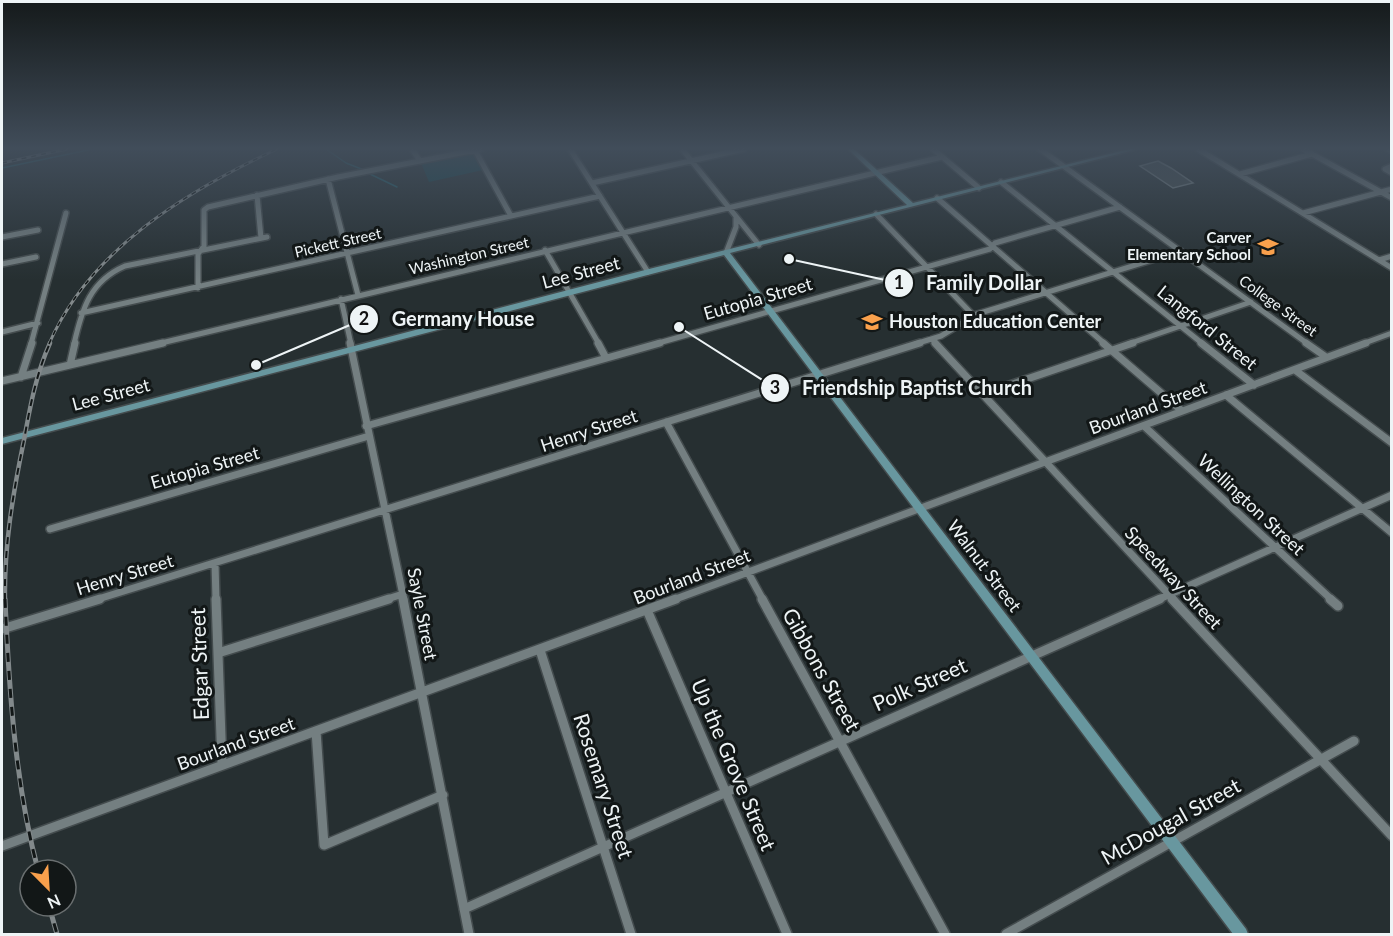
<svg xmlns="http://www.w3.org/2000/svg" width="1393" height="936" font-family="Lato,sans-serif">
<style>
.green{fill:#11464f}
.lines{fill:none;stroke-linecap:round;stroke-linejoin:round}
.stream{stroke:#206774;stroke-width:1.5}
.building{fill:#454f51;stroke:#7e898c;stroke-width:1.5}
.street-far2-casing{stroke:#444c4e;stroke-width:8}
.street-far1-casing{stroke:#444c4e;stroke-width:10}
.street-casing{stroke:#444c4e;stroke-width:12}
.secondary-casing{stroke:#444c4e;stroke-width:3}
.street-far2{stroke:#747f81;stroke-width:5}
.street-far1{stroke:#747f81;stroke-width:7}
.street{stroke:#747f81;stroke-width:9}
.secondary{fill:#68979f;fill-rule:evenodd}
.rail-far2-casing{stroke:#82898b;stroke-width:3}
.rail-far1-casing{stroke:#82898b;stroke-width:4.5}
.rail-casing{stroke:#82898b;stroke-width:5}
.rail-far2{stroke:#121717;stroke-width:1.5;stroke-dasharray:5;stroke-linecap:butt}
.rail-far1{stroke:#121717;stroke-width:2;stroke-dasharray:7;stroke-linecap:butt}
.rail{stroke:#121717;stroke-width:3;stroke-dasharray:9;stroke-linecap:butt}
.labels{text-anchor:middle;stroke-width:6;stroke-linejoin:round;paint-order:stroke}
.far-poi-label{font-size:15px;font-weight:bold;fill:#eef4f6;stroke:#121717;text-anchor:end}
.far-street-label{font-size:15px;fill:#eef4f6;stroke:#121717}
.street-label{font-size:18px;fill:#eef4f6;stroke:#121717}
.poi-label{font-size:18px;font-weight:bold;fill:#eef4f6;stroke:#121717;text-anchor:start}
.near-street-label{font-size:21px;fill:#eef4f6;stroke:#121717}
.leader{fill:none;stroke:#eef4f6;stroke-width:2}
.callout-dot{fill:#eef4f6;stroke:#121717;stroke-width:2}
.mark-label{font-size:18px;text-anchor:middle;font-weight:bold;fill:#111}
.callout-label{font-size:20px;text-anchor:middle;font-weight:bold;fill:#eef4f6;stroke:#121717;stroke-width:6;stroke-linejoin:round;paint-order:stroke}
</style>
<rect width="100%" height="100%" fill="#262f31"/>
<!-- green -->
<path class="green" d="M 474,152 L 483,170 L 429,182 L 421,163 Z"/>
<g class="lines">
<!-- stream -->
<path class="stream" d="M 326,149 L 346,163 L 364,170
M 2,168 L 93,149
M 370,174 L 397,187"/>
</g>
<!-- building -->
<path class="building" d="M 1158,161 L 1171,168 L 1193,183 L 1173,188 L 1140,166 Z"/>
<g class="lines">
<!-- street-far2 casing -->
<g class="street-far2-casing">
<path id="street-far2" d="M 412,149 L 420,161
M 570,149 L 648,272
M 682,149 L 759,245
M 933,149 L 979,188
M 1040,149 L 1308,344
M 1198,149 L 1392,268
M 1303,149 L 1392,198
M 1388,149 L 1392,151
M 475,150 L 511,216
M 1392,166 L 1385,169 L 1392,173
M 1240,174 L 1312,154
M 328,179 L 358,295
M 1001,182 L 1203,344
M 592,183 L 744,149
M 257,195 L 261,238
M 937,198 L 1105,344
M 1303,213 L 1392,189
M 876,214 L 973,315
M 2,237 L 38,230
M 545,250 L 599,344
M 726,253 L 736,227 L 736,218
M 1379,260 L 1392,256
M 2,264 L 36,257
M 198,288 L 198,254 L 204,246 L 204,210 L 208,207 L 338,177 L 481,149
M 341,299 L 351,344
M 81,313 L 600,196
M 2,332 L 38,323
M 932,339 L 937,344
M 31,344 L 66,213
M 74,344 C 82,309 90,281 125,266 L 267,237
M 157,344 L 942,157
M 655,344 L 990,249 L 995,243 L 1120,207
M 915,344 L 941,336 L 977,314 L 1181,251
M 1128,344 L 1251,302
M 1362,344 L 1392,333"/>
</g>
<!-- street-far1 casing -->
<g class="street-far1-casing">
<path id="street-far1" d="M 350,343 L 404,600
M 598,343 L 606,358
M 935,343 L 1174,600
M 1103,343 L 1182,411
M 1201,343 L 1254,385
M 1306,343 L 1326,357
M 70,365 L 75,343
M 1295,370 L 1392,443
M 21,377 L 32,343
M 2,381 L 163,343
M 983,394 L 1133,343
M 1226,395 L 1392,533
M 666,422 L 763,600
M 366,426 L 660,343
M 1144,426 L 1332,600
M 50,529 L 369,436
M 215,563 L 216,600
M 95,600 L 920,343
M 384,600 L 403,594
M 673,600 L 1366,343
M 1157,600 L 1392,495"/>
</g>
<!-- street casing -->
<g class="street-casing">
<path id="street" d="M 216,599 L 222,765
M 403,599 L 469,934
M 762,599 L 945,934
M 1172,599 L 1392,836
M 1330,599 L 1338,606
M 647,610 L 787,934
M 2,629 L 100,599
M 540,650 L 631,934
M 218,653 L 389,599
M 316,731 L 324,845 L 443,795
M 2,846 L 676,599
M 464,909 L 1160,599
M 1006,934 L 1354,741"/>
</g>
<!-- secondary casing -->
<g class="secondary-casing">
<path id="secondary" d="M 848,149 L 854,149 L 913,203 L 1129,149 L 1138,149 L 730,253 L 1246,929 L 1248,934 L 1233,934 L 724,255 L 2,444 L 2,438 L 645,270 L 907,205 Z"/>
</g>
<!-- street-far2 -->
<use href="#street-far2" class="street-far2"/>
<!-- street-far1 -->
<use href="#street-far1" class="street-far1"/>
<!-- street -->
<use href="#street" class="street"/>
<!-- secondary -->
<use href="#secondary" class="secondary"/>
<!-- rail-far2 casing -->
<g class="rail-far2-casing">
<path id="rail-far2" d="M 2,163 L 67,149
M 49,344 C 90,249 187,191 277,149"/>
</g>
<!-- rail-far1 casing -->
<g class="rail-far1-casing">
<path id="rail-far1" d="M 5,600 C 4,546 13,493 24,440 C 30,407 36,374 50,343"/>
</g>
<!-- rail casing -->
<g class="rail-casing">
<path id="rail" d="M 5,599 C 9,688 15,784 38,870
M 49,906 L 57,934"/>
</g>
<!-- rail-far2 -->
<use href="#rail-far2" class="rail-far2"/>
<!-- rail-far1 -->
<use href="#rail-far1" class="rail-far1"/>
<!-- rail -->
<use href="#rail" class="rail"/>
</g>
<!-- sky -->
<linearGradient id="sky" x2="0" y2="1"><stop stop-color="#151a1b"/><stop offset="0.53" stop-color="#414d5a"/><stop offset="1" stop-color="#414d5a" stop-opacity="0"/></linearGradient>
<rect width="1393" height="280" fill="url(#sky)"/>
<!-- icons -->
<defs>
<g id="school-bare" transform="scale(1.62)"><path d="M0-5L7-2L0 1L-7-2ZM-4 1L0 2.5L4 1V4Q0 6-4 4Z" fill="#f9a04c" stroke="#121717" stroke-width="2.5" paint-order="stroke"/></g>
</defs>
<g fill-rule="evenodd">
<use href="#school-bare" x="1268" y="247"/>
<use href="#school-bare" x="872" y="322"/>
</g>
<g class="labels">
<!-- far-poi labels -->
<g class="far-poi-label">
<text x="1251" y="243">Carver<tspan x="1251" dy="17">Elementary School</tspan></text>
</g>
<!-- far-street labels -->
<g class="far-street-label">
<text transform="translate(338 243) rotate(-13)" y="5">Pickett Street</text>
<text transform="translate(469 256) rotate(-13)" y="5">Washington Street</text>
<text transform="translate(1278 306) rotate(36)" y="5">College Street</text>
</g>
<!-- street labels -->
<g class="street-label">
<text transform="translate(581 273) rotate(-15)" y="6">Lee Street</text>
<text transform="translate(758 299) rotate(-16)" y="6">Eutopia Street</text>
<text transform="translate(1207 328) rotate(39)" y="6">Langford Street</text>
<text transform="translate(111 395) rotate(-15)" y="6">Lee Street</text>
<text transform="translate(1148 408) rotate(-20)" y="6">Bourland Street</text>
<text transform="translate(589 431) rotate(-18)" y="6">Henry Street</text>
<text transform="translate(205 468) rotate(-16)" y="6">Eutopia Street</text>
<text transform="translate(1251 505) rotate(43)" y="6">Wellington Street</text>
<text transform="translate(984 566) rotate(53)" y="6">Walnut Street</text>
<text transform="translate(125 575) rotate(-17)" y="6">Henry Street</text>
<text transform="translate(692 577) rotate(-21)" y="6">Bourland Street</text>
<text transform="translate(1173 578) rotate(47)" y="6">Speedway Street</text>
<text transform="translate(422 614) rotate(79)" y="6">Sayle Street</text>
<text transform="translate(236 744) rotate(-20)" y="6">Bourland Street</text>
</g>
<!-- poi labels -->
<g class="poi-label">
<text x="889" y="328">Houston Education Center</text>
</g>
<!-- near-street labels -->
<g class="near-street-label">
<text transform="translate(200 664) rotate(-92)" y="7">Edgar Street</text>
<text transform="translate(821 670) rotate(61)" y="7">Gibbons Street</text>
<text transform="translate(920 685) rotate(-24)" y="7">Polk Street</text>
<text transform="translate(733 765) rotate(67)" y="7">Up the Grove Street</text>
<text transform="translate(603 786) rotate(72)" y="7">Rosemary Street</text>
<text transform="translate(1171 822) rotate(-29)" y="7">McDougal Street</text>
</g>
</g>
<!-- callouts -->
<path class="leader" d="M789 259L899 283M256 365L364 319M679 327L775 388"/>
<g class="callout-dot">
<circle cx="789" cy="259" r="6"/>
<circle cx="256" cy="365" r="6"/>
<circle cx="679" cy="327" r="6"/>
<circle cx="899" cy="283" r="15"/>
<circle cx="364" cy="319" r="15"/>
<circle cx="775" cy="388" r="15"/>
</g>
<g class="mark-label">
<text x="899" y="289">1</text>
<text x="364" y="325">2</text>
<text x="775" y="394">3</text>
</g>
<g class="callout-label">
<text x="984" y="290">Family Dollar</text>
<text x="463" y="326">Germany House</text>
<text x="917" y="395">Friendship Baptist Church</text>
</g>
<!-- border -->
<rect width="1393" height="936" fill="none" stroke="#eef4f6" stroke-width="6"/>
<!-- north arrow -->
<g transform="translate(48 888) rotate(156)"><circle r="28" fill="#121717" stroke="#6a6f70" stroke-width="1.5"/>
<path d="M0-4.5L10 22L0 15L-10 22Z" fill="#f9a04c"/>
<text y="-9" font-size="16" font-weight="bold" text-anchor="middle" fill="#eef4f6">N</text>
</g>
</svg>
